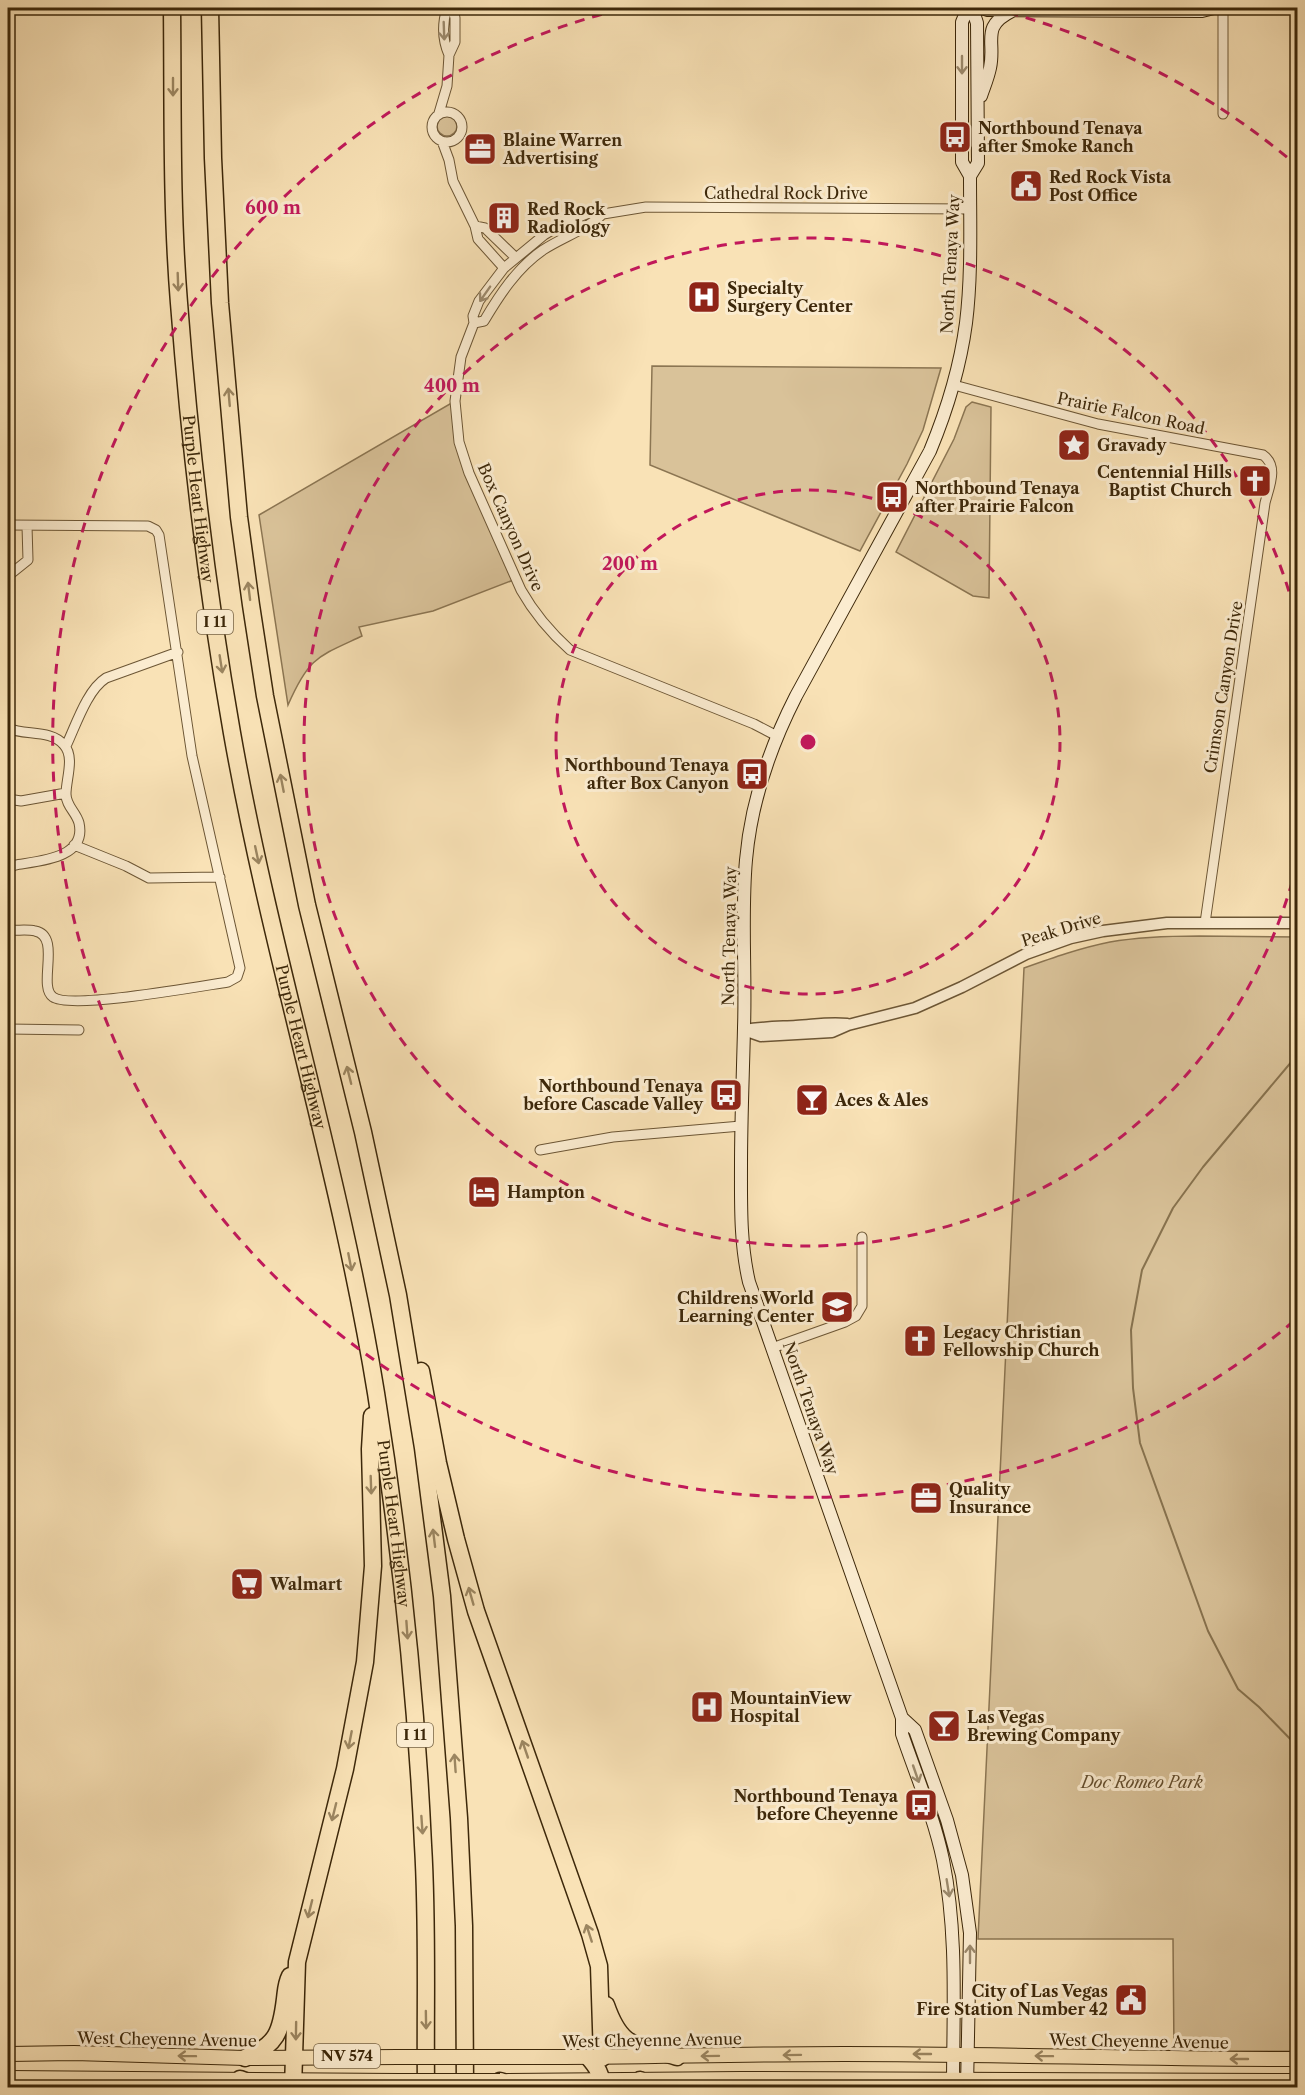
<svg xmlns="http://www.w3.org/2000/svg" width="1305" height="2095" font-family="'Libre Caslon Text',serif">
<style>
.green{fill:#d9c299;stroke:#8b7552;stroke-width:1.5}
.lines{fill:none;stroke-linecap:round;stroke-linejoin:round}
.stream{stroke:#87724e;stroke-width:2}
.minor-casing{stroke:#6c5635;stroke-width:11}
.tertiary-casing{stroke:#6c5635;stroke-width:13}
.secondary-casing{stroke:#3d280a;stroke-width:14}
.primary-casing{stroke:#3d280a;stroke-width:16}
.motorway-casing{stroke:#3d280a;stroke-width:19}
.minor{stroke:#fbecd0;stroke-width:9}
.tertiary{stroke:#fbecd0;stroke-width:10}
.secondary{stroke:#fbecd0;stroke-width:12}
.primary{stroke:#f9e2b6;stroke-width:14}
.motorway{stroke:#f9e2b6;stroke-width:16}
.primary-bridge-casing{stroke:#3d280a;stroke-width:16;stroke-linecap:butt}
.primary-bridge{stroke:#f9e2b6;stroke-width:14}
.oneway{stroke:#9c8a6d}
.oneway2{stroke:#9b8560}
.ring{fill:none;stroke:#c2185b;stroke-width:3;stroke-dasharray:10 8}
.labels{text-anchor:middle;stroke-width:6;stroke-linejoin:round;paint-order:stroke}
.shield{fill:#fbecd0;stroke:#766345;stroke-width:1.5}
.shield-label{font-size:15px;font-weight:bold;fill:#3d280a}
.poi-label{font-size:16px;font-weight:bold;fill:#3d280a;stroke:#fbecd0;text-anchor:start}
.street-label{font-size:16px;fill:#3d280a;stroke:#fbecd0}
.park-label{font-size:16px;font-style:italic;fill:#644e2e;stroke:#fbecd0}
.centre{fill:#c2185b;stroke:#fbecd0;stroke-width:3}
.ring-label{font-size:18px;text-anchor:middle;font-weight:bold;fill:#c2185b;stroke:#fbecd0;stroke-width:6;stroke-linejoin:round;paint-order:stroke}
</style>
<rect width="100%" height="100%" fill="#f9e2b6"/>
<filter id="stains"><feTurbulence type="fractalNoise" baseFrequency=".00333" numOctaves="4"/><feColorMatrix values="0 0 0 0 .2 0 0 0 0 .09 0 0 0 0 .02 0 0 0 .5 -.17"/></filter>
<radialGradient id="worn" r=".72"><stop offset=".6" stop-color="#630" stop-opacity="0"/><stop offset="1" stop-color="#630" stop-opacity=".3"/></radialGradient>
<!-- green -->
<path class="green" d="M437 126a10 10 0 1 1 20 0a10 10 0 1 1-20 0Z
M 652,366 L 941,368 L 923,430 L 907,464 L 860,551 L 650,465 Z
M 455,401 L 459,442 L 516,579 L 433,611 L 359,627 L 362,636 C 317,657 309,657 288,705 L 259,515 Z
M 972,402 L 991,407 L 989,598 L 973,596 L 896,552 L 954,439 L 966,407 Z
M 1199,936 L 1297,937 L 1297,2051 L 1174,2052 L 1173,1939 L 978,1939 L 1024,968 C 1052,958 1080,948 1110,942 C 1139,937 1169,936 1199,936 Z"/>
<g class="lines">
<!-- stream -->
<path class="stream" d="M 1298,1054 L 1203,1167 L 1173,1208 L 1142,1270 L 1131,1330 L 1133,1388 L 1140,1443 L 1208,1631 L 1238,1689 L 1259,1707 L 1298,1747"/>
<!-- minor casing -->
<g class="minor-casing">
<path id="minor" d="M 447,8 C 442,24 442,39 449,55
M432 127a15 15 0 1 1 30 0a15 15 0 1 1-30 0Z
M 439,113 L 447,86 L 449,55 L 455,42 L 455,18 L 453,8
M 1223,114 L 1223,8
M 442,141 L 449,160 L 453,181 L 475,226 L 478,239 L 504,268
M 475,226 L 485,228 L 515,257
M 474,323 L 484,321 C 500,294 517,268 543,250 C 563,237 586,230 603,214
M 954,385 L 1098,424 L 1263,455 C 1279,466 1269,487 1265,503 L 1205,923
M 8,525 L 148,526 L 156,530 L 159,535 L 192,756 L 240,968 L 237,977 L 228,982 C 201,986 70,1010 53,997 C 37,986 62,936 35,931 C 27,929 16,931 8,930
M 8,576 L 28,560 L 27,526
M 8,728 C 24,736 51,729 64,745 C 75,757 66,779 66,794 C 66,806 76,812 79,823 C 87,859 38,861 15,865 L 8,869
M 777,736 L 754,724 L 570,650 C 550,632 534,613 521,590 L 469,473 L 459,442 L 455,401 L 461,357 L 474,323 L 473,316 L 479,301 L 504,268 L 544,235 L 566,222 L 589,213 L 603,214 L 646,207 L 970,209
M 66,746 C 76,725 87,690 106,678 L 178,652
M 8,799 L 21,801 L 66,793
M 74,845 L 126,866 L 149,878 L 220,877
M 8,1029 L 79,1030
M 540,1150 L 613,1137 L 741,1126
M 772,1348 L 845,1322 L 856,1316 L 862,1306 L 862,1237"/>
</g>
<!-- tertiary casing -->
<g class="tertiary-casing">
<path id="tertiary" d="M 744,1030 L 761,1036 L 832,1032 L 848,1025 L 915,1008 L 962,987 L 1026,954 L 1071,938 L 1103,931 L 1167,923 L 1298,923
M 744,1030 C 762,1027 778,1027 796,1026 C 814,1025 829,1022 847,1024"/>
</g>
<!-- secondary casing -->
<g class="secondary-casing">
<path id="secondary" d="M 968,8 L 962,22 L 962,162 L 970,176
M 982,8 L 988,10 L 1202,11 L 1214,8
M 981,96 C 984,87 988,78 990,68 C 996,41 980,27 1012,11
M 902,1718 L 915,1730 L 947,1820 L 962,1875 L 970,1933 L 967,2088
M 953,2088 C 953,2011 958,1935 943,1860 C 934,1817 916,1775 902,1734 L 902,1718 L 749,1282 C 740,1243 741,1205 741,1165 C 741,1119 743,1074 744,1028 C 746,972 741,916 746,860 C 751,802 770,747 796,696 L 930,451 C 947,410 960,368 966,323 C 972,275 970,224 970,176 L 978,163 L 977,23 L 972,8"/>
</g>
<!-- primary casing -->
<g class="primary-casing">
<path id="primary" d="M 8,2054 L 74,2053 L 245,2058 L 398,2057
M 499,2057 C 614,2058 729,2054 844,2054 C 995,2054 1146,2059 1298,2059
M 8,2078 L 398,2081
M 508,2081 L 741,2079 L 1298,2081"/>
</g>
<!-- motorway casing -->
<g class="motorway-casing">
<g id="motorway">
<path id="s1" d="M 172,8 C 173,106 171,205 179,303 C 190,447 207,591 232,733 C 271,955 340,1170 376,1393 C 400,1543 416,1693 423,1845 C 428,1925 425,2007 426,2088"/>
<path d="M 210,8 L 213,158 L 220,303 L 239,517 L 251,605 L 265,696 L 307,905 L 363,1132 L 398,1295 L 423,1448 L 442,1596 L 459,1818 L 464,1926 L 465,2088"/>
<path d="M 421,1371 L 438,1463 L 456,1539 L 476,1611 L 590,1934 L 599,1966 L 602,2058"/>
<path d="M 606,2005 C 622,2051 637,2044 677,2057"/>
<path d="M 245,2058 C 277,2045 281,2032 285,1999 C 286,1991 286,1984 290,1976"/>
<path d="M 589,2058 C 597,2067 602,2075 602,2088"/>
<path d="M 240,2079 L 264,2088"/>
<path d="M 500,2081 L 523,2088"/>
<path d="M 293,2088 L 297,1962 L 345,1769 L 365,1662 L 373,1566 L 370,1449 L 372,1416"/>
<path d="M 631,2088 L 640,2080"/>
</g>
</g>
<!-- minor -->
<use href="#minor" class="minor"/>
<!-- tertiary -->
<use href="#tertiary" class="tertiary"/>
<!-- secondary -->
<use href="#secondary" class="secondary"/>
<!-- primary -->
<use href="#primary" class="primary"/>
<!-- motorway -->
<use href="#motorway" class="motorway"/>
<!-- primary-bridge casing -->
<g class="primary-bridge-casing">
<path id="primary-bridge" d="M 398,2057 L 499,2057
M 398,2081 L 500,2081"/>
</g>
<!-- primary-bridge -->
<use href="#primary-bridge" class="primary-bridge"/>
</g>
<!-- one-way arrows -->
<defs><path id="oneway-shaft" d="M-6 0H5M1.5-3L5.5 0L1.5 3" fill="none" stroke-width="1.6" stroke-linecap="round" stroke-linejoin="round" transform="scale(1.5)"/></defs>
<g class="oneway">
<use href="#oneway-shaft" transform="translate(444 31) rotate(88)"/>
<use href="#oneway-shaft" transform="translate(962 65) rotate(90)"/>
<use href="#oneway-shaft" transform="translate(485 294) rotate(125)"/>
<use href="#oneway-shaft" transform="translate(916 1774) rotate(71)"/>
<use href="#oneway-shaft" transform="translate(948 1888) rotate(81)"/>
<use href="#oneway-shaft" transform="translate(970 1954) rotate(-90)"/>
</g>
<g class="oneway2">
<use href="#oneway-shaft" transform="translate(173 87) rotate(90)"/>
<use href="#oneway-shaft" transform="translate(178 282) rotate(88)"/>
<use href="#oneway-shaft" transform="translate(229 397) rotate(-95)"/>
<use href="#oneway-shaft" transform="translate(249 591) rotate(-97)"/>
<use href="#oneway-shaft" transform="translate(221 664) rotate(81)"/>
<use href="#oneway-shaft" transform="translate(282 783) rotate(-101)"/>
<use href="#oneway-shaft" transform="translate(257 855) rotate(78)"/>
<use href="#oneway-shaft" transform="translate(349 1075) rotate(-104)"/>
<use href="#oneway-shaft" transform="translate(350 1262) rotate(79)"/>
<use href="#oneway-shaft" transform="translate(371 1485) rotate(88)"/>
<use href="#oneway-shaft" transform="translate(434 1538) rotate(-97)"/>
<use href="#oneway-shaft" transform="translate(471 1596) rotate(-106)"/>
<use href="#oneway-shaft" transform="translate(407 1630) rotate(86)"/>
<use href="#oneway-shaft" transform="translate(350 1740) rotate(101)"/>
<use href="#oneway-shaft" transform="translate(525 1749) rotate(-109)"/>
<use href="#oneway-shaft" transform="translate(455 1763) rotate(-94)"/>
<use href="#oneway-shaft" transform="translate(334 1812) rotate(104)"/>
<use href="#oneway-shaft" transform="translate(422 1825) rotate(86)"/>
<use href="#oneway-shaft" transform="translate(310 1909) rotate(104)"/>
<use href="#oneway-shaft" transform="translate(589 1933) rotate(-108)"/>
<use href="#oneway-shaft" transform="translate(426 2020) rotate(89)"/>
<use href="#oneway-shaft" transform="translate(296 2031) rotate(91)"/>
<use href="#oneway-shaft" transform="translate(922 2054) rotate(-180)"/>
<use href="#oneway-shaft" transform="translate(792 2055) rotate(179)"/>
<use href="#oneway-shaft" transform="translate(187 2056) rotate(-179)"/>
<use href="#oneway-shaft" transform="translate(710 2056) rotate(179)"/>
<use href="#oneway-shaft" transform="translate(1044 2056) rotate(-179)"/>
<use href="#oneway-shaft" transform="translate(1239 2059) rotate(180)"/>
</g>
<!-- distance rings -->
<g class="ring">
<circle cx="808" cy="742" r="252"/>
<path d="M1297 864A504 504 0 1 1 1297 620"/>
<path d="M1294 1321A756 756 0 1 1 625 8M991 8A756 756 0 0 1 1294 163"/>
</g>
<!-- icons -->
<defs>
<g id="bus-square" transform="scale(1.725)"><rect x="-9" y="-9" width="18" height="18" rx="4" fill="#8f2418" stroke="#fbecd0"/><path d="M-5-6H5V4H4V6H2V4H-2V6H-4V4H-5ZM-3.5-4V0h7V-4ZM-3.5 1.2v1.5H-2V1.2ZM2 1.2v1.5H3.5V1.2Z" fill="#fff"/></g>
<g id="office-square" transform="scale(1.725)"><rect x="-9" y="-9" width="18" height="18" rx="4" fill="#8f2418" stroke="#fbecd0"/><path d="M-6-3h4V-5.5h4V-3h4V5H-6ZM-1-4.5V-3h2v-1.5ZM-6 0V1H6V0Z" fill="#fff"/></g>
<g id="civic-square" transform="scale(1.725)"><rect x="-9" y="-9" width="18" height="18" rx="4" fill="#8f2418" stroke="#fbecd0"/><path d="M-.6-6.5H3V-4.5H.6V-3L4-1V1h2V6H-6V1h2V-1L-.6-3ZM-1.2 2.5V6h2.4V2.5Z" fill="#fff"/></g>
<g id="building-square" transform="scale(1.725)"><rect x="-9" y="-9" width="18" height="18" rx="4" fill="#8f2418" stroke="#fbecd0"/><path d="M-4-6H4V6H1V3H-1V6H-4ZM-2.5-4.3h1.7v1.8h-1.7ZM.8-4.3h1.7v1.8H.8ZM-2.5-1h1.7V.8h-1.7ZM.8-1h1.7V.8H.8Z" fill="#fff"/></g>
<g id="hospital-square" transform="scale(1.725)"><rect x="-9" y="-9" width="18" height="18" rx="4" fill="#8f2418" stroke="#fbecd0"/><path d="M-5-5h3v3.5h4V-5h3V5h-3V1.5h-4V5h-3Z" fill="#fff"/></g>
<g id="sight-square" transform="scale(1.725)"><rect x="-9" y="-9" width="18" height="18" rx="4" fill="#8f2418" stroke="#fbecd0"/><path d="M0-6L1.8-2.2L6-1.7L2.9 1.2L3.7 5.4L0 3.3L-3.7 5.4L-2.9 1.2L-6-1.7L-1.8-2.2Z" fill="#fff"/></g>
<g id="church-square" transform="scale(1.725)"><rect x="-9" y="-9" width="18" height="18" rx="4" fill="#8f2418" stroke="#fbecd0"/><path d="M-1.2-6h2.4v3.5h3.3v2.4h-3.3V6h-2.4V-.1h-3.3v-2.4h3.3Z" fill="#fff"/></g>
<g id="bar-square" transform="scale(1.725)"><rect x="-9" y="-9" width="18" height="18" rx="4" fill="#8f2418" stroke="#fbecd0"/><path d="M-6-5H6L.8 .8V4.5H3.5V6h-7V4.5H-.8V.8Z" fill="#fff"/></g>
<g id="hotel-square" transform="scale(1.725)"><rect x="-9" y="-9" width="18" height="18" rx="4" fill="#8f2418" stroke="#fbecd0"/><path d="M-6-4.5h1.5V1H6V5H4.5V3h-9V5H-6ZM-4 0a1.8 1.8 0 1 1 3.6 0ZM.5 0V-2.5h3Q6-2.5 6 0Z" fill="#fff"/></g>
<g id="school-square" transform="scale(1.725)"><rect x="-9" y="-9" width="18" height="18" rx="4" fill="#8f2418" stroke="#fbecd0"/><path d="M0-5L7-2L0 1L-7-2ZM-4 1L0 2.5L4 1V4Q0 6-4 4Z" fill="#fff"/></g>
<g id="supermarket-square" transform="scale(1.725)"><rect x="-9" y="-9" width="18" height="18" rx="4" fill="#8f2418" stroke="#fbecd0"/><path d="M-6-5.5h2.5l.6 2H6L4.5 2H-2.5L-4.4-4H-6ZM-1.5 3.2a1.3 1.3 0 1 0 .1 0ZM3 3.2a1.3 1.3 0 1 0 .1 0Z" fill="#fff"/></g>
</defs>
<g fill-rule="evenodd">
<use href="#bus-square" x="955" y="137"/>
<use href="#office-square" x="480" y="149"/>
<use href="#civic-square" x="1026" y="186"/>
<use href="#building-square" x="504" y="218"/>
<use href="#hospital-square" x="704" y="297"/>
<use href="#sight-square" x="1074" y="445"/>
<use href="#church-square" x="1255" y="481"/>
<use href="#bus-square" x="892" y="497"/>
<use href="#bus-square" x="752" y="774"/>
<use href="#bus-square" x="726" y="1095"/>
<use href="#bar-square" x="812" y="1100"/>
<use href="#hotel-square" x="484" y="1192"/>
<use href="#school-square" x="837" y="1307"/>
<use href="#church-square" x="920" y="1341"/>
<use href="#office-square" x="926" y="1498"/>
<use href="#supermarket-square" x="247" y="1584"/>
<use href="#hospital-square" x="707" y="1707"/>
<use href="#bar-square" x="944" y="1726"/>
<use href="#bus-square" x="921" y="1805"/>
<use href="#civic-square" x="1131" y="2000"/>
</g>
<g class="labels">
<!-- shield labels -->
<g class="shield">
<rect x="197" y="610" width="36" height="24" rx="4.5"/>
<rect x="397" y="1723" width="36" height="24" rx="4.5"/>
<rect x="314" y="2044" width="66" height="24" rx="4.5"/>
</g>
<g class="shield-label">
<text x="215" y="627">I 11</text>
<text x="415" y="1740">I 11</text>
<text x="347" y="2061">NV 574</text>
</g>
<!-- poi labels -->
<g class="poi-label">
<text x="978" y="134">Northbound Tenaya<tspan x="978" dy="18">after Smoke Ranch</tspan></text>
<text x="503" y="146">Blaine Warren<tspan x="503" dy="18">Advertising</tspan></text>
<text x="1049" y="183">Red Rock Vista<tspan x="1049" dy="18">Post Office</tspan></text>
<text x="527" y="215">Red Rock<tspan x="527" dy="18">Radiology</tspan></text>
<text x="727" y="294">Specialty<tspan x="727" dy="18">Surgery Center</tspan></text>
<text x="1097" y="451">Gravady</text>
<text x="1232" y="478" text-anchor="end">Centennial Hills<tspan x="1232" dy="18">Baptist Church</tspan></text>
<text x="915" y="494">Northbound Tenaya<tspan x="915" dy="18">after Prairie Falcon</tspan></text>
<text x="729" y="771" text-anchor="end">Northbound Tenaya<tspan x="729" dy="18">after Box Canyon</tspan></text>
<text x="703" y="1092" text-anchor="end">Northbound Tenaya<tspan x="703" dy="18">before Cascade Valley</tspan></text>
<text x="835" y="1106">Aces &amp; Ales</text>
<text x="507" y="1198">Hampton</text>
<text x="814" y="1304" text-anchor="end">Childrens World<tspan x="814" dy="18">Learning Center</tspan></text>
<text x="943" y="1338">Legacy Christian<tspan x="943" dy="18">Fellowship Church</tspan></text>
<text x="949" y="1495">Quality<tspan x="949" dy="18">Insurance</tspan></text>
<text x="270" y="1590">Walmart</text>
<text x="730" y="1704">MountainView<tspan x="730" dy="18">Hospital</tspan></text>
<text x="967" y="1723">Las Vegas<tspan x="967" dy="18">Brewing Company</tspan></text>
<text x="898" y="1802" text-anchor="end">Northbound Tenaya<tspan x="898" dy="18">before Cheyenne</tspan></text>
<text x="1108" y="1997" text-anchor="end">City of Las Vegas<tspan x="1108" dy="18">Fire Station Number 42</tspan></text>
</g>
<!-- street labels -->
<g class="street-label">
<text x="786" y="199">Cathedral Rock Drive</text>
<text transform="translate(950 264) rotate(-87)" y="6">North Tenaya Way</text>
<text transform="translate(1131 413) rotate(12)" y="6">Prairie Falcon Road</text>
<text dy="6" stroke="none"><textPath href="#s1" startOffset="492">Purple Heart Highway</textPath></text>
<text transform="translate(511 527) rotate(66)" y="6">Box Canyon Drive</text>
<text transform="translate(1223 687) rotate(-81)" y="6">Crimson Canyon Drive</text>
<text transform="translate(1061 929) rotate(-17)" y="6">Peak Drive</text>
<text transform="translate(729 936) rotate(-89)" y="6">North Tenaya Way</text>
<text dy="6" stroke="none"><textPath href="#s1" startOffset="1050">Purple Heart Highway</textPath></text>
<text transform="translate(811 1408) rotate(71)" y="6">North Tenaya Way</text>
<text dy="6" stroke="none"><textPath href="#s1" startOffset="1536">Purple Heart Highway</textPath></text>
<text transform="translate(167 2039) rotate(1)" y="6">West Cheyenne Avenue</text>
<text transform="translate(652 2040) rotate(-1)" y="6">West Cheyenne Avenue</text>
<text transform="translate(1139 2041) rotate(1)" y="6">West Cheyenne Avenue</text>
</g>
<!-- park labels -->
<g class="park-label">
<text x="1142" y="1788">Doc Romeo Park</text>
</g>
</g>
<circle cx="808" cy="742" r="9" class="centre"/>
<g class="ring-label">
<text x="273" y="214">600 m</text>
<text x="452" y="392">400 m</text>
<text x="630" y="570">200 m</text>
</g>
<!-- margin -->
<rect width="1305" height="2095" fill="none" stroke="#f9e2b6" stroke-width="30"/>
<rect x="9" y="9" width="1287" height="2077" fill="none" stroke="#3d280a" stroke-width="3"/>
<rect x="15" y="15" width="1275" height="2065" fill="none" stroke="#3d280a" stroke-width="1.5"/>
<rect width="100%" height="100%" filter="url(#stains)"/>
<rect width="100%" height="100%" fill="url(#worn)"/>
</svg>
